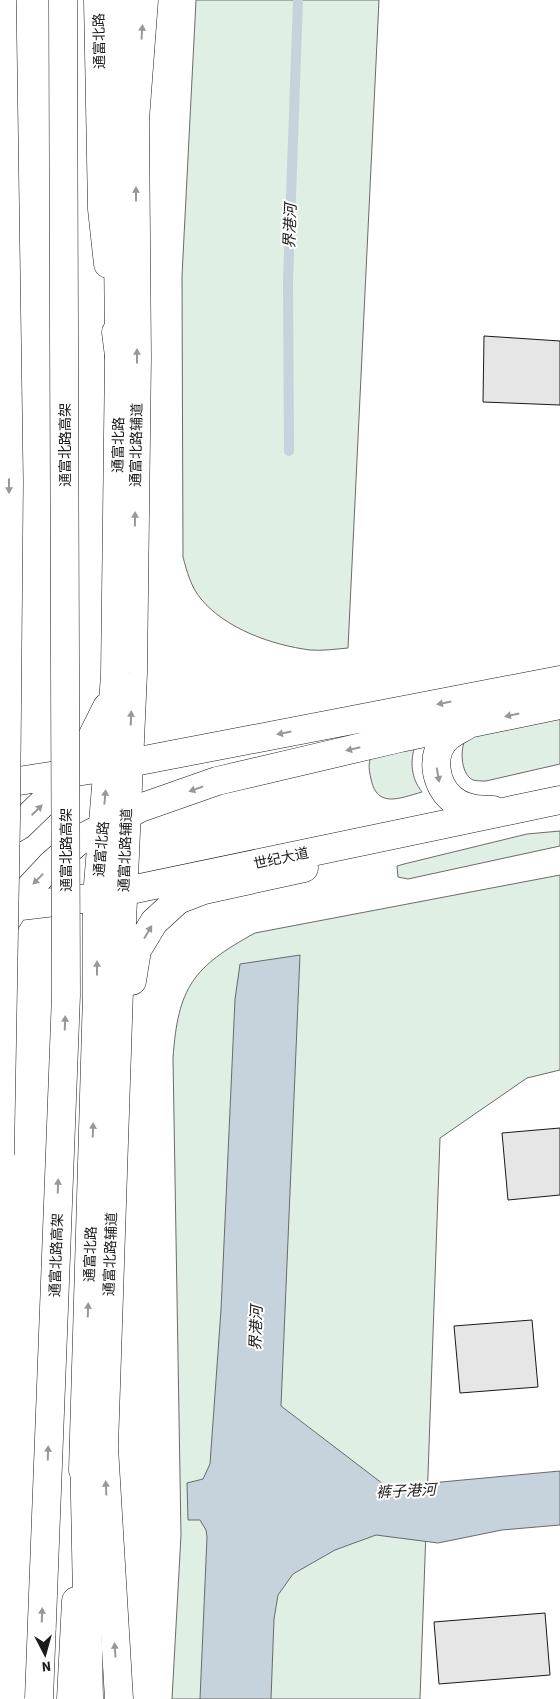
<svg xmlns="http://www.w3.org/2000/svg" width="560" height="1699" font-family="'Source Sans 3','Noto Sans SC',sans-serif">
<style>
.green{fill:#e0efe3;stroke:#6a6a6a}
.water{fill:#c6d2dc;stroke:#6a6a6a}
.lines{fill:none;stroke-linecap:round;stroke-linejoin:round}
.stream{stroke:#c6d2dc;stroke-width:10}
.building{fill:#e6e6e6;stroke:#1a1a1a}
.secondary-casing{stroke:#1a1a1a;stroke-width:29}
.primary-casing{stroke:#1a1a1a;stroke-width:29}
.highway-casing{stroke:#1a1a1a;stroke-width:29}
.secondary{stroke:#fff;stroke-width:28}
.primary{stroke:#fff;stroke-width:28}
.highway{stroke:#fff;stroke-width:28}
.highway-bridge-casing{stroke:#1a1a1a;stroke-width:29;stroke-linecap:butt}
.highway-bridge{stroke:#fff;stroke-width:28}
.oneway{fill:#989898}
.labels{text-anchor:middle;stroke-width:4;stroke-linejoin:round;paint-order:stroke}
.street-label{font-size:14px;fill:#1a1a1a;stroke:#fff}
.water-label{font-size:15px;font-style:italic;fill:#1a1a1a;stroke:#fff}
</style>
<rect width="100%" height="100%" fill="#fff"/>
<!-- green -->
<path class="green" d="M 196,0 L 379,0 L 348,648 C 336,649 323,651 310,650 C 272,645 226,629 201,599 C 191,587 187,572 183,557 L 182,276 Z
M 560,715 L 560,764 L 486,781 C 482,781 477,781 473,780 C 460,774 459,745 468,735 Z
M 415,745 C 410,762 411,778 422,792 C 400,798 377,809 371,779 C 369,770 368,765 371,756 Z
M 560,831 L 560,846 L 408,879 L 398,877 L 397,866 L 404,864 L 527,834 Z
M 560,875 L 560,1070 L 527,1078 L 440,1138 L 420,1699 L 172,1699 L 181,1535 L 173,1058 C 178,987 193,967 255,933 Z"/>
<!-- water -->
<path class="water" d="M 300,955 L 281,1406 L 387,1487 L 560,1471 L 560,1525 L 502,1530 L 438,1543 L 376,1535 L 335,1550 L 293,1574 L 278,1595 L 274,1619 L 271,1699 L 200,1699 L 207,1537 L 206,1530 L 200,1520 L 188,1520 L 187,1483 L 203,1479 L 210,1464 L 221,1310 L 235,999 L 240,964 Z"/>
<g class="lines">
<!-- stream -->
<path class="stream" d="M 289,451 L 288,281 L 298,0"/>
</g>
<!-- building -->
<path class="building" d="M 484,336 L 560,341 L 560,405 L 483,402 Z
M 560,1128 L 560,1195 L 508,1200 L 502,1133 Z
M 532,1320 L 538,1387 L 460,1393 L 454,1326 Z
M 545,1613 L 550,1675 L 439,1684 L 434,1622 Z"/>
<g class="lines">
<!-- secondary casing -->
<g class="secondary-casing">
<path id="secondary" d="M 132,981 L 137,950 L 154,922 L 178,900 L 204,890 L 304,868
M 119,1699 L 104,1447 L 119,990 L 133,673 L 137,357 L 135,120 L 144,0"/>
</g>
<!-- primary casing -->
<g class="primary-casing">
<path id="primary" d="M 98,0 L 102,209 L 108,264
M 467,725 C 461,729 453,732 448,737 C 429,753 435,785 452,799 C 464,809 479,810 493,810
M 0,784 L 108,767 L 560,680
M 0,837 L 19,826 L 51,795 L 66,774 L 84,753 L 107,707
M 4,908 L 97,897 L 560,800
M 0,930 L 23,895 L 52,864 L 82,838 L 140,808 L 217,781 L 400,738 L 560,705
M 83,1470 L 97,994 L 97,897 L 115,676 L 119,356 L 116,332
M 71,1699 L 76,1601"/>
</g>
<!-- highway casing -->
<g class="highway-casing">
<path id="highway" d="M 116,0 L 119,356
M 84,1446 L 89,1699"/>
</g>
<!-- secondary -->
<use href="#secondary" class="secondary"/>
<!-- primary -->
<use href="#primary" class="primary"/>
<!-- highway -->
<use href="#highway" class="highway"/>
<!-- highway-bridge casing -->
<g class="highway-bridge-casing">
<path id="highway-bridge" d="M 0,1155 L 6,818 L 9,481 L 2,0
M 39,1699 L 66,995 L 63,0"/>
</g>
<!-- highway-bridge -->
<use href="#highway-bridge" class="highway-bridge"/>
</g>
<!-- one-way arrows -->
<defs><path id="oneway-solid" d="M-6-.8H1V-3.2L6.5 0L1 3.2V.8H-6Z" transform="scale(1.25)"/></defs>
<g class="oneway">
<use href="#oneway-solid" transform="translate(142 32) rotate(-86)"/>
<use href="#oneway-solid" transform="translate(136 194) rotate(-90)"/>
<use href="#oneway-solid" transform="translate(137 356) rotate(-90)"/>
<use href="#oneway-solid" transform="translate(9 486) rotate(90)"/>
<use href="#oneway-solid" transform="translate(135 519) rotate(-89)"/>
<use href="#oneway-solid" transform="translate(444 703) rotate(169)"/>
<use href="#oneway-solid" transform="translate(512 715) rotate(168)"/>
<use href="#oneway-solid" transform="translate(131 718) rotate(-88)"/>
<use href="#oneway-solid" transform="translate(284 733) rotate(169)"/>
<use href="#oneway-solid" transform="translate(353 749) rotate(167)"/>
<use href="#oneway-solid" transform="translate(438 775) rotate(80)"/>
<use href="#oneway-solid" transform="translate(196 789) rotate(161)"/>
<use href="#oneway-solid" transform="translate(105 797) rotate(-85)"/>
<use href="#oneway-solid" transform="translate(37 810) rotate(-44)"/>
<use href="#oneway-solid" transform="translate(38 879) rotate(134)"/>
<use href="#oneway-solid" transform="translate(148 932) rotate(-59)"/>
<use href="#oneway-solid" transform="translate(97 968) rotate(-90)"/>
<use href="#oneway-solid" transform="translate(65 1023) rotate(-88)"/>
<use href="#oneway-solid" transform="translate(93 1130) rotate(-88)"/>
<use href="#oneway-solid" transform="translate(58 1186) rotate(-88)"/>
<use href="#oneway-solid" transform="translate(88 1310) rotate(-88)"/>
<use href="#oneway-solid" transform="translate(48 1453) rotate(-88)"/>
<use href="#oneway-solid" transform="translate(106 1488) rotate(-93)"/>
<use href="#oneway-solid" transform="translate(42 1615) rotate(-88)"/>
<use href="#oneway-solid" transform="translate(115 1650) rotate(-94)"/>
</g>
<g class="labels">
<!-- street labels -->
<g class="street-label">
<text transform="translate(99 41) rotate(-91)" y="5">通富北路</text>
<text transform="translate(65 445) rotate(-90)" y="5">通富北路高架</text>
<text transform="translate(118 445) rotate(-89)" y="5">通富北路</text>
<text transform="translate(136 445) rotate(-89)" y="5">通富北路辅道</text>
<text transform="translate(101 849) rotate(-85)" y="5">通富北路</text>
<text transform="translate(66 850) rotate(-90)" y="5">通富北路高架</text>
<text transform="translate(125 850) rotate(-88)" y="5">通富北路辅道</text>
<text transform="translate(281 858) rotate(-12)" y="5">世纪大道</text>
<text transform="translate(90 1254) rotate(-88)" y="5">通富北路</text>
<text transform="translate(110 1254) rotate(-88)" y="5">通富北路辅道</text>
<text transform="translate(56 1255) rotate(-88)" y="5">通富北路高架</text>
</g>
<!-- water labels -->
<g class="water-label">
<text transform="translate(290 226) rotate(-88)" y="5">界港河</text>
<text transform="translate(256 1328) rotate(-88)" y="5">界港河</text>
<text transform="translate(406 1491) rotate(-3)" y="5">裤子港河</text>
</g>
</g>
<!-- north arrow -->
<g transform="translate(45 1654) rotate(174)" stroke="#ffffff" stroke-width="4" paint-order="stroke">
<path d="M0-4L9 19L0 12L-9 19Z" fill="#1a1a1a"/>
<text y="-8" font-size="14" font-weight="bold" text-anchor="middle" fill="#1a1a1a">N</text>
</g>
</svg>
